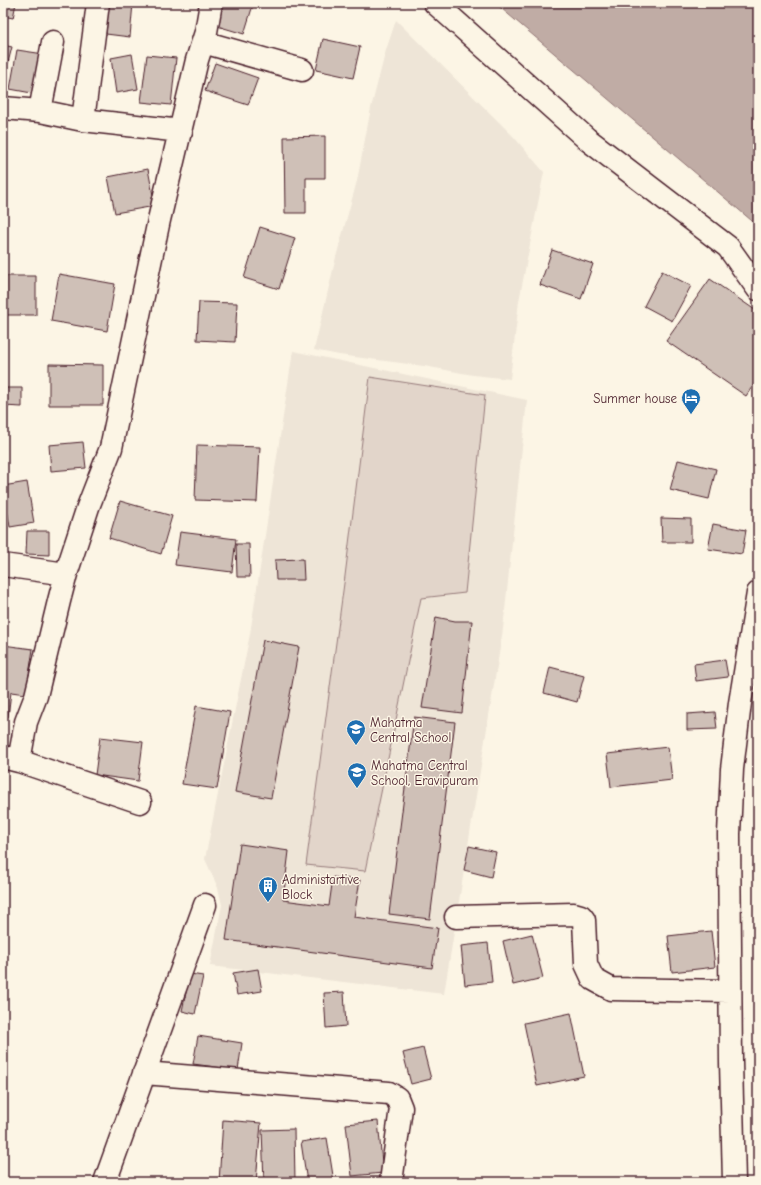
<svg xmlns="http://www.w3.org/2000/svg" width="761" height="1185" font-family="'Comic Neue',sans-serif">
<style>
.built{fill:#eee5d7}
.green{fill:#e2d5ca;stroke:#967a7a}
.water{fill:#c0aca5;stroke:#917474}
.building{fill:#cfc0b7;stroke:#4a1f2b}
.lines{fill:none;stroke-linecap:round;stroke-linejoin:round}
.street-casing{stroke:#4a1f2b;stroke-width:25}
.street{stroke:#fcf5e5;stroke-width:22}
.labels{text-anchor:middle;stroke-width:3;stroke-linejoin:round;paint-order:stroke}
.poi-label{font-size:13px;fill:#4a1f2b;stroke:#fcf5e5;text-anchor:start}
</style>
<rect width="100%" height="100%" fill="#fcf5e5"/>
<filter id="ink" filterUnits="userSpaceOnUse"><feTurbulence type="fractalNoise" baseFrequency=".025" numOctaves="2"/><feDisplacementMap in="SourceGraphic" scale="8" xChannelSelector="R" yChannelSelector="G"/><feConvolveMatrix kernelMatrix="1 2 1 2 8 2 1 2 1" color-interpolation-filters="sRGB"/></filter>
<g filter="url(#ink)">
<!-- built -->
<path class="built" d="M 396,20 L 513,136 L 544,172 L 519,301 L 510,379 L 473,375 L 424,366 L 339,355 L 314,350 L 336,257 L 357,181 L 371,108 L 386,50 Z
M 293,351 L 527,400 L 503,629 L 444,994 L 210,966 L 222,905 L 218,888 L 205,859 L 250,634 Z"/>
<!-- green -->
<path class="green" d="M 370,377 L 485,395 L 465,593 L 421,598 L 365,871 L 306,865 L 345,576 Z"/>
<!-- water -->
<path class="water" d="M 495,3 L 758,3 L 758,226 Z"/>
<!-- building -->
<path class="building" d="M 3,3 L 16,3 L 13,18 L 3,16 Z
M 109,3 L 133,3 L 130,37 L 106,34 Z
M 220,3 L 248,3 L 253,5 L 244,34 L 214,25 Z
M 323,39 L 360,47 L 353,78 L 316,70 Z
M 3,45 L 12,47 L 3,82 Z
M 17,50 L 44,54 L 37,94 L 10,89 Z
M 132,54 L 138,89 L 116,93 L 111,58 Z
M 147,55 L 176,58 L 171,105 L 141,102 Z
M 215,63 L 258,78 L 248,105 L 205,91 Z
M 325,136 L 325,178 L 306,178 L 306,213 L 285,213 L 284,137 Z
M 148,169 L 155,206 L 115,213 L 108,177 Z
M 260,227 L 295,238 L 279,289 L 244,278 Z
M 552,250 L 593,264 L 581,299 L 540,285 Z
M 662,271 L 691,286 L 672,321 L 644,306 Z
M 59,274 L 115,284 L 107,331 L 51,321 Z
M 3,276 L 36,276 L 36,315 L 3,315 Z
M 710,279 L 758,312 L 758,378 L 746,396 L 666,341 Z
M 199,302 L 237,303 L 235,342 L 197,340 Z
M 49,364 L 103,365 L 103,405 L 49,405 Z
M 3,388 L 22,388 L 22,407 L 3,406 Z
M 83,442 L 86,468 L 51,471 L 49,445 Z
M 197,445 L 260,447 L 257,502 L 195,500 Z
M 678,460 L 716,469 L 709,499 L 670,490 Z
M 27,482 L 34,523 L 10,527 L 3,486 Z
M 120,501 L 172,516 L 161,554 L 109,538 Z
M 661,518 L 691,519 L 691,542 L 662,542 Z
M 713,524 L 746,530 L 742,554 L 708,549 Z
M 27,531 L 49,531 L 49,555 L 26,554 Z
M 180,532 L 236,539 L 232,572 L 175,565 Z
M 236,544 L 249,544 L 250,577 L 237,577 Z
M 303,559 L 304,580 L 276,580 L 275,560 Z
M 436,617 L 455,621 L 472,621 L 462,713 L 422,708 Z
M 263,640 L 299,647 L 271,798 L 235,792 Z
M 3,645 L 33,649 L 26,694 L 11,692 L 8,717 L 3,717 Z
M 725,660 L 728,677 L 696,681 L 694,664 Z
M 550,667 L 584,676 L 577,702 L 544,693 Z
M 196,706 L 230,712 L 217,789 L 182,784 Z
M 715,712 L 717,729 L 687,730 L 687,714 Z
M 414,717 L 455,722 L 430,919 L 389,914 Z
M 100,737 L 143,742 L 138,781 L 95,775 Z
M 668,747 L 672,780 L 611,787 L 607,754 Z
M 240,844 L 289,851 L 283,900 L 329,906 L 333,877 L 360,880 L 354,917 L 438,928 L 432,968 L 226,940 Z
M 469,846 L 496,852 L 491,877 L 464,870 Z
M 758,870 L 758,887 L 754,871 Z
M 711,931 L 715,967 L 672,972 L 668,936 Z
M 532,934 L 543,978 L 513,985 L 503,941 Z
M 488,943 L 492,982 L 465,985 L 461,946 Z
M 258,969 L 262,991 L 237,995 L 233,973 Z
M 190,974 L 203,976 L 195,1014 L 182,1011 Z
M 344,992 L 346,1026 L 326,1028 L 324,993 Z
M 571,1013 L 584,1076 L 537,1086 L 524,1023 Z
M 198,1036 L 242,1043 L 238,1070 L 193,1064 Z
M 423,1048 L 431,1079 L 411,1084 L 403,1053 Z
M 223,1120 L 261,1123 L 256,1182 L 219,1182 Z
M 378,1121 L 383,1173 L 352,1176 L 346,1124 Z
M 294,1129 L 295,1182 L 264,1182 L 262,1130 Z
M 327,1138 L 334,1182 L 307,1182 L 301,1142 Z"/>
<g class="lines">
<!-- street casing -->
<g class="street-casing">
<path id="street" d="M 435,3 L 587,139 L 728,247 L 758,289
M 203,42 L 302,70
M 3,108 L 40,111 L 83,120 L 181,131
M 40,111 L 53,42
M 83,120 L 98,3
M 3,565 L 66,574
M 3,757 L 19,761 L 26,722 L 36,696 L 59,601 L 66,574 L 88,507 L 111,448 L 159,220 L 197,60 L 206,32 L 211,3
M 19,761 L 140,802
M 456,917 L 574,914 L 581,916 L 584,920 L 586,964 L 593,979 L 611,989 L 730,991
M 144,1073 L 389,1093 L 397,1098 L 401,1108 L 391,1182
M 105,1182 L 205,905
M 734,1182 L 731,1062 L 729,834 L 732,769 L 740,703 L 758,593"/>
</g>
<!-- street -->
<use href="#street" class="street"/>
</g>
</g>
<!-- icons -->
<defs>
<g id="hotel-pin" transform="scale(1)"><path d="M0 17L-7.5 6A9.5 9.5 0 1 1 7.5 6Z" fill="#1f6fb2" stroke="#fcf5e5"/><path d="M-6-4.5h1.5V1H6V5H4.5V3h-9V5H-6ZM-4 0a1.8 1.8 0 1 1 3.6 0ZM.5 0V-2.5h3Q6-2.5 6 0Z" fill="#fff"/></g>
<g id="school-pin" transform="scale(1)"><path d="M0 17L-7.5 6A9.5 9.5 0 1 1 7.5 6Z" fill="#1f6fb2" stroke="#fcf5e5"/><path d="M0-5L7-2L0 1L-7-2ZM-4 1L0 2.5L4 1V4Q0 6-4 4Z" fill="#fff"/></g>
<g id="building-pin" transform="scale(1)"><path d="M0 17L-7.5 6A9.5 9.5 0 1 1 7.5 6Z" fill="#1f6fb2" stroke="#fcf5e5"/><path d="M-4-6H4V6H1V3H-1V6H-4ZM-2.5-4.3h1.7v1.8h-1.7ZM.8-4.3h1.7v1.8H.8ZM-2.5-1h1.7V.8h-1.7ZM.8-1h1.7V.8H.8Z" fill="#fff"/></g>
</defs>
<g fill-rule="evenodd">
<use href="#hotel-pin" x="691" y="398"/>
<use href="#school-pin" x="356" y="729"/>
<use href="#school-pin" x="357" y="772"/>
<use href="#building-pin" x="268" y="886"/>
</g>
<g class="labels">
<!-- poi labels -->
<g class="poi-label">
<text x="677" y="403" text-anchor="end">Summer house</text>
<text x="370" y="727">Mahatma<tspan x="370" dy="15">Central School</tspan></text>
<text x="371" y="770">Mahatma Central<tspan x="371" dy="15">School, Eravipuram</tspan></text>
<text x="282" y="884">Administartive<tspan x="282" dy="15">Block</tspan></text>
</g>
</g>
<!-- margin -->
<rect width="761" height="1185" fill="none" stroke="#fcf5e5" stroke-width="16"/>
<rect x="8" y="8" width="745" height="1169" fill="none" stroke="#4a1f2b" stroke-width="1.5" filter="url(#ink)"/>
</svg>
